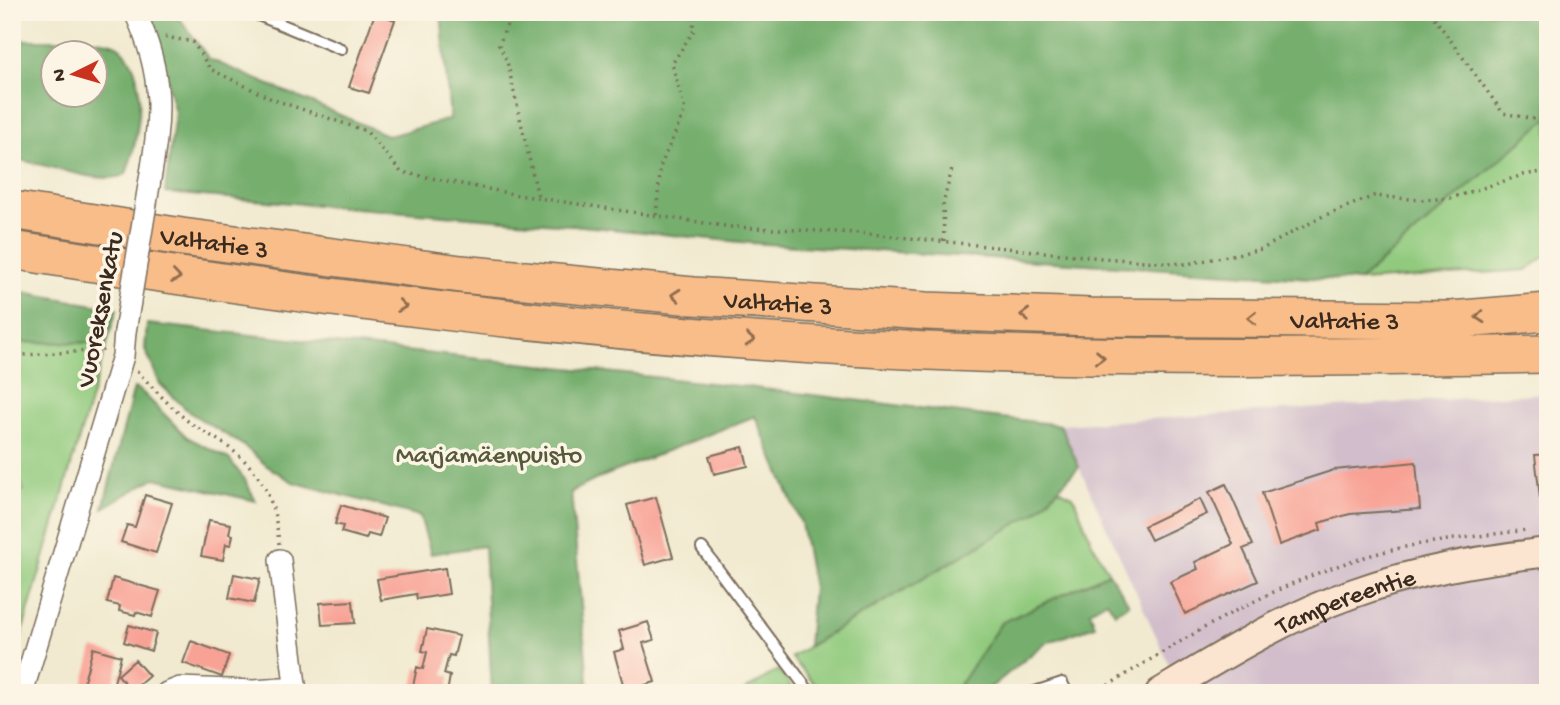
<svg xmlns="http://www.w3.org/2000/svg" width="1560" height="705" font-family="'Gochi Hand',sans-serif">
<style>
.industrial{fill:#d1bdcb}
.green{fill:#91ca7e;stroke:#667a4e;stroke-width:2}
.forest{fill:#74ae6d;stroke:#586c46;stroke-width:2;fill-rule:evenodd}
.building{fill:#f8a295}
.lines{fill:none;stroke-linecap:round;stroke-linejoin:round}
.lane-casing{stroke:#7b6d5c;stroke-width:14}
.street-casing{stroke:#7b6d5c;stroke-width:24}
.secondary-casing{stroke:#7b6d5c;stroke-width:32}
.highway-casing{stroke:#7b6d5c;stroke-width:40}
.path{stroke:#7b6d5c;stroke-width:3.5;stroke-dasharray:2 5;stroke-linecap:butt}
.lane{stroke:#fff;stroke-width:10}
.street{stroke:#fff;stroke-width:21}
.secondary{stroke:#fce5d0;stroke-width:28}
.highway{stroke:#f8bd89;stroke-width:37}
.street-bridge-casing{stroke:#7b6d5c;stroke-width:24;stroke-linecap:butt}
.street-bridge{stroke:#fff;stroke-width:21}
.oneway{stroke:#906c4e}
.labels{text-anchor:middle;stroke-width:7;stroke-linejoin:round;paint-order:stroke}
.street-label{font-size:26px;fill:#3b2a1e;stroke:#fcf5e5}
.park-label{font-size:26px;fill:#555a3b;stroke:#fcf5e5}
</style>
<rect width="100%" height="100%" fill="#fcf5e5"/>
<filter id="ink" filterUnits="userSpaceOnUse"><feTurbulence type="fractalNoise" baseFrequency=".0143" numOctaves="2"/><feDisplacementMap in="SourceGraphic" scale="14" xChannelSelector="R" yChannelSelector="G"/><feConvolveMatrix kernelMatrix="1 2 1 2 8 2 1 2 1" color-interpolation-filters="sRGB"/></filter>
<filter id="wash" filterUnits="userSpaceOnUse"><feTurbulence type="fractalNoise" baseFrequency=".00686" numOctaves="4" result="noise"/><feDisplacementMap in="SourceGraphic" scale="28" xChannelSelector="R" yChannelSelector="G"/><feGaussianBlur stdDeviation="1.57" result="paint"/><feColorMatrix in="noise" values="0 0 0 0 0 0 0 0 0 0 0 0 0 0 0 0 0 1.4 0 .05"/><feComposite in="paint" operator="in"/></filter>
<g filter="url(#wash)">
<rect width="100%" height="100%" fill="#f1ead0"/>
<!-- industrial -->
<path class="industrial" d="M 1548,393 L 1548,693 L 1182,693 L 1060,425 Z"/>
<!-- green -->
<path class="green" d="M 1548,118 L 1548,254 L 1527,270 L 1359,281 Z
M 12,342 L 107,343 L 12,667 L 12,496 L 24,490 L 12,461 Z
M 1058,489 L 1073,496 L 1092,543 L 1109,573 L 1001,623 L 954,693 L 822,693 L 791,657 L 1036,512 Z
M 778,670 L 796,693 L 741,693 Z"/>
<!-- forest -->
<path class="forest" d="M 146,12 L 175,12 L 209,59 L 389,136 L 450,119 L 441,12 L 1548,12 L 1548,118 L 1359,281 L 750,243 L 582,226 L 165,193 L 175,113 L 159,50 Z
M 12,40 L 96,40 C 104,41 114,42 121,48 C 151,76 138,141 126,174 C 103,188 40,161 12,159 ZM 52,52 L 94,52 L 94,94 L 52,94 Z
M 12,290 L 117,309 L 107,343 L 12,342 Z
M 147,324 L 739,386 L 1060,425 L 1079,467 L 1036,512 L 808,646 L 813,588 L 801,523 L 755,416 L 599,478 L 571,492 L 589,693 L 492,693 L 484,546 L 431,554 L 420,516 L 293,482 L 267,466 L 244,446 L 189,412 L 160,384 L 145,349 Z
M 134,388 L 142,392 L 187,437 L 229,459 L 245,480 L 256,501 L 155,478 L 103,508 Z
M 1109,573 L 1129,604 L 1115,613 L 1107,601 L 1090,611 L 1095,626 L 1045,643 L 984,693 L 954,693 L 1001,623 Z"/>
<g id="blocks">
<!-- building -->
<path class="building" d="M 375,13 L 395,20 L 369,93 L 349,87 Z
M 743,447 L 748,466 L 714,474 L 709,456 Z
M 1548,454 L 1548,497 L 1540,498 L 1535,455 Z
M 1416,462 L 1420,509 L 1350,514 L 1319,523 L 1321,530 L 1279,545 L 1262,493 L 1334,470 Z
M 1226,484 L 1253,545 L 1243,549 L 1258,581 L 1185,614 L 1170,582 L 1198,569 L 1195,562 L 1233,544 L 1209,492 Z
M 145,495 L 172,503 L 156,553 L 121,542 L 127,525 L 135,527 Z
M 656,497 L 673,557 L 645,565 L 627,505 Z
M 1200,499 L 1207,514 L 1151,540 L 1144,526 Z
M 341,505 L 385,518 L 379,537 L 368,534 L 366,539 L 341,532 L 343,526 L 335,524 Z
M 209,520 L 231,524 L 229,534 L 233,535 L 231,545 L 226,544 L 223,560 L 201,556 Z
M 445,568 L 449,594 L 417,599 L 416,594 L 381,600 L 377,579 Z
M 234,574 L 260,579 L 254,603 L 229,598 Z
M 113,578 L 160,591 L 152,617 L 136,612 L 135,615 L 119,611 L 120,606 L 107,603 Z
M 353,601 L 355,623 L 322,625 L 320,603 Z
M 648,622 L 654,640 L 643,643 L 655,682 L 625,691 L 614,652 L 624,649 L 619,631 Z
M 129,625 L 156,633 L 151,651 L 124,642 Z
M 427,629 L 459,636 L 454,656 L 449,655 L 444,674 L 450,676 L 447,693 L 412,691 L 417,667 L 423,669 L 427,652 L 422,651 Z
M 191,641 L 229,655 L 222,677 L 183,663 Z
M 93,648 L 121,656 L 112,690 L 102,688 L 100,692 L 87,689 L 88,686 L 83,685 Z
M 135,660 L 149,676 L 132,691 L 118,675 Z"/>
</g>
</g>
<g filter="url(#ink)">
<use href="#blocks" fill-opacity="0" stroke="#7b6d5c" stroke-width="2"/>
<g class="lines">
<!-- lane casing -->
<g class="lane-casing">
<path id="lane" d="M 251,12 L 341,49
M 702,548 L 810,693
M 1032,693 L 1062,683 L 1067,693"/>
</g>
<!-- street casing -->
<g class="street-casing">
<path id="street" d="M 135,12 C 165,77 161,117 149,185
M 280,560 L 296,693
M 22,693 L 123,356 L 125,332
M 167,693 L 180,688 L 254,691 L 295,688"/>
</g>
<!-- secondary casing -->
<g class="secondary-casing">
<g id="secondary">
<path id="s1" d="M 1160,693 C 1223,655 1285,617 1354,593 C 1417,570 1482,560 1548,552"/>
</g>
</g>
<!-- highway casing -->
<g class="highway-casing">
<g id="highway">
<path id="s2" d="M 12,210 L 182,237 L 461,274 L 693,296 L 926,311 L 1091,317 L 1451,320 L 1548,312"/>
<path d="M 12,250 C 316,299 621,338 928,351 C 1135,360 1341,358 1548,354"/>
</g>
</g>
<!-- path -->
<path class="path" d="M 512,12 L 499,45 L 507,61 L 538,197
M 1430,12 L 1503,113 L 1548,122
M 165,37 L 193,42 L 210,69 L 272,99 L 366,131 L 401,172 L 518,195 L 731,227 L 861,233 L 1102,258 L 1187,264 L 1262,249 L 1323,216 L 1374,196 L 1421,200 L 1451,198 L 1523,175 L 1548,171
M 656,215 L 661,165 L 685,110 L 672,64 L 694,30 L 692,12
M 944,241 L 943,204 L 952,169
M 12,361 L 24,355 L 105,350
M 137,371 C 152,387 167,403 183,417 C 195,428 211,435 224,444 C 262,470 275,499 279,544
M 1096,693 C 1183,639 1269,585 1368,556 C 1420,541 1474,537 1527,530"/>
<!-- lane -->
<use href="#lane" class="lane"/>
<!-- street -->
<use href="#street" class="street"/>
<!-- secondary -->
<use href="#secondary" class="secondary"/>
<!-- highway -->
<use href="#highway" class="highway"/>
<!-- street-bridge casing -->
<g class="street-bridge-casing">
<path id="street-bridge" d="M 125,332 L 149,185"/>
</g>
<!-- street-bridge -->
<use href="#street-bridge" class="street-bridge"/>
</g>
<!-- one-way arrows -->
<defs><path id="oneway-chevron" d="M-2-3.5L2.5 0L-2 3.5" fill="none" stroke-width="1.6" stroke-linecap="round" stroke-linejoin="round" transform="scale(1.75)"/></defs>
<g class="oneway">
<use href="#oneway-chevron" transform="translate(176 277) rotate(8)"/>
<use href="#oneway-chevron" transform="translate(676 295) rotate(-175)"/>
<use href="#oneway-chevron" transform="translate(402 306) rotate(7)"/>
<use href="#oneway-chevron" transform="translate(1025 315) rotate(-178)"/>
<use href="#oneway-chevron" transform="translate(1480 317) rotate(175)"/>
<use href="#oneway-chevron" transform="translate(1252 318) rotate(-180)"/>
<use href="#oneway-chevron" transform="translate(750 340) rotate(4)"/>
<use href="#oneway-chevron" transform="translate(1100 357) rotate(1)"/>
</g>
</g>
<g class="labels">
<!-- street labels -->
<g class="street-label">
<text dy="9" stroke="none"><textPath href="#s2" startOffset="205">Valtatie 3</textPath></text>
<text dy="9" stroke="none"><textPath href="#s2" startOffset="772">Valtatie 3</textPath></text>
<text transform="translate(98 309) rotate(-79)" y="9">Vuoreksenkatu</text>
<text dy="9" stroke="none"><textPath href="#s2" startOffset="1339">Valtatie 3</textPath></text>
<text dy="9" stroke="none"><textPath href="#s1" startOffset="208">Tampereentie</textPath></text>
</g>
<!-- park labels -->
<g class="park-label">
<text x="489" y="462">Marjamäenpuisto</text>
</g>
</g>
<!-- margin -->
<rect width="1560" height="705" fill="none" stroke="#fcf5e5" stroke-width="42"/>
<!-- north arrow -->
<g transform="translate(74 74) rotate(265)"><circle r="33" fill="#fcf5e5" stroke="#afa495" stroke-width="2"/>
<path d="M0-5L12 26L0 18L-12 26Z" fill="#c8321e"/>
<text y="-10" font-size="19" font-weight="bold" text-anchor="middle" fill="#3b2a1e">N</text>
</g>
</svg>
